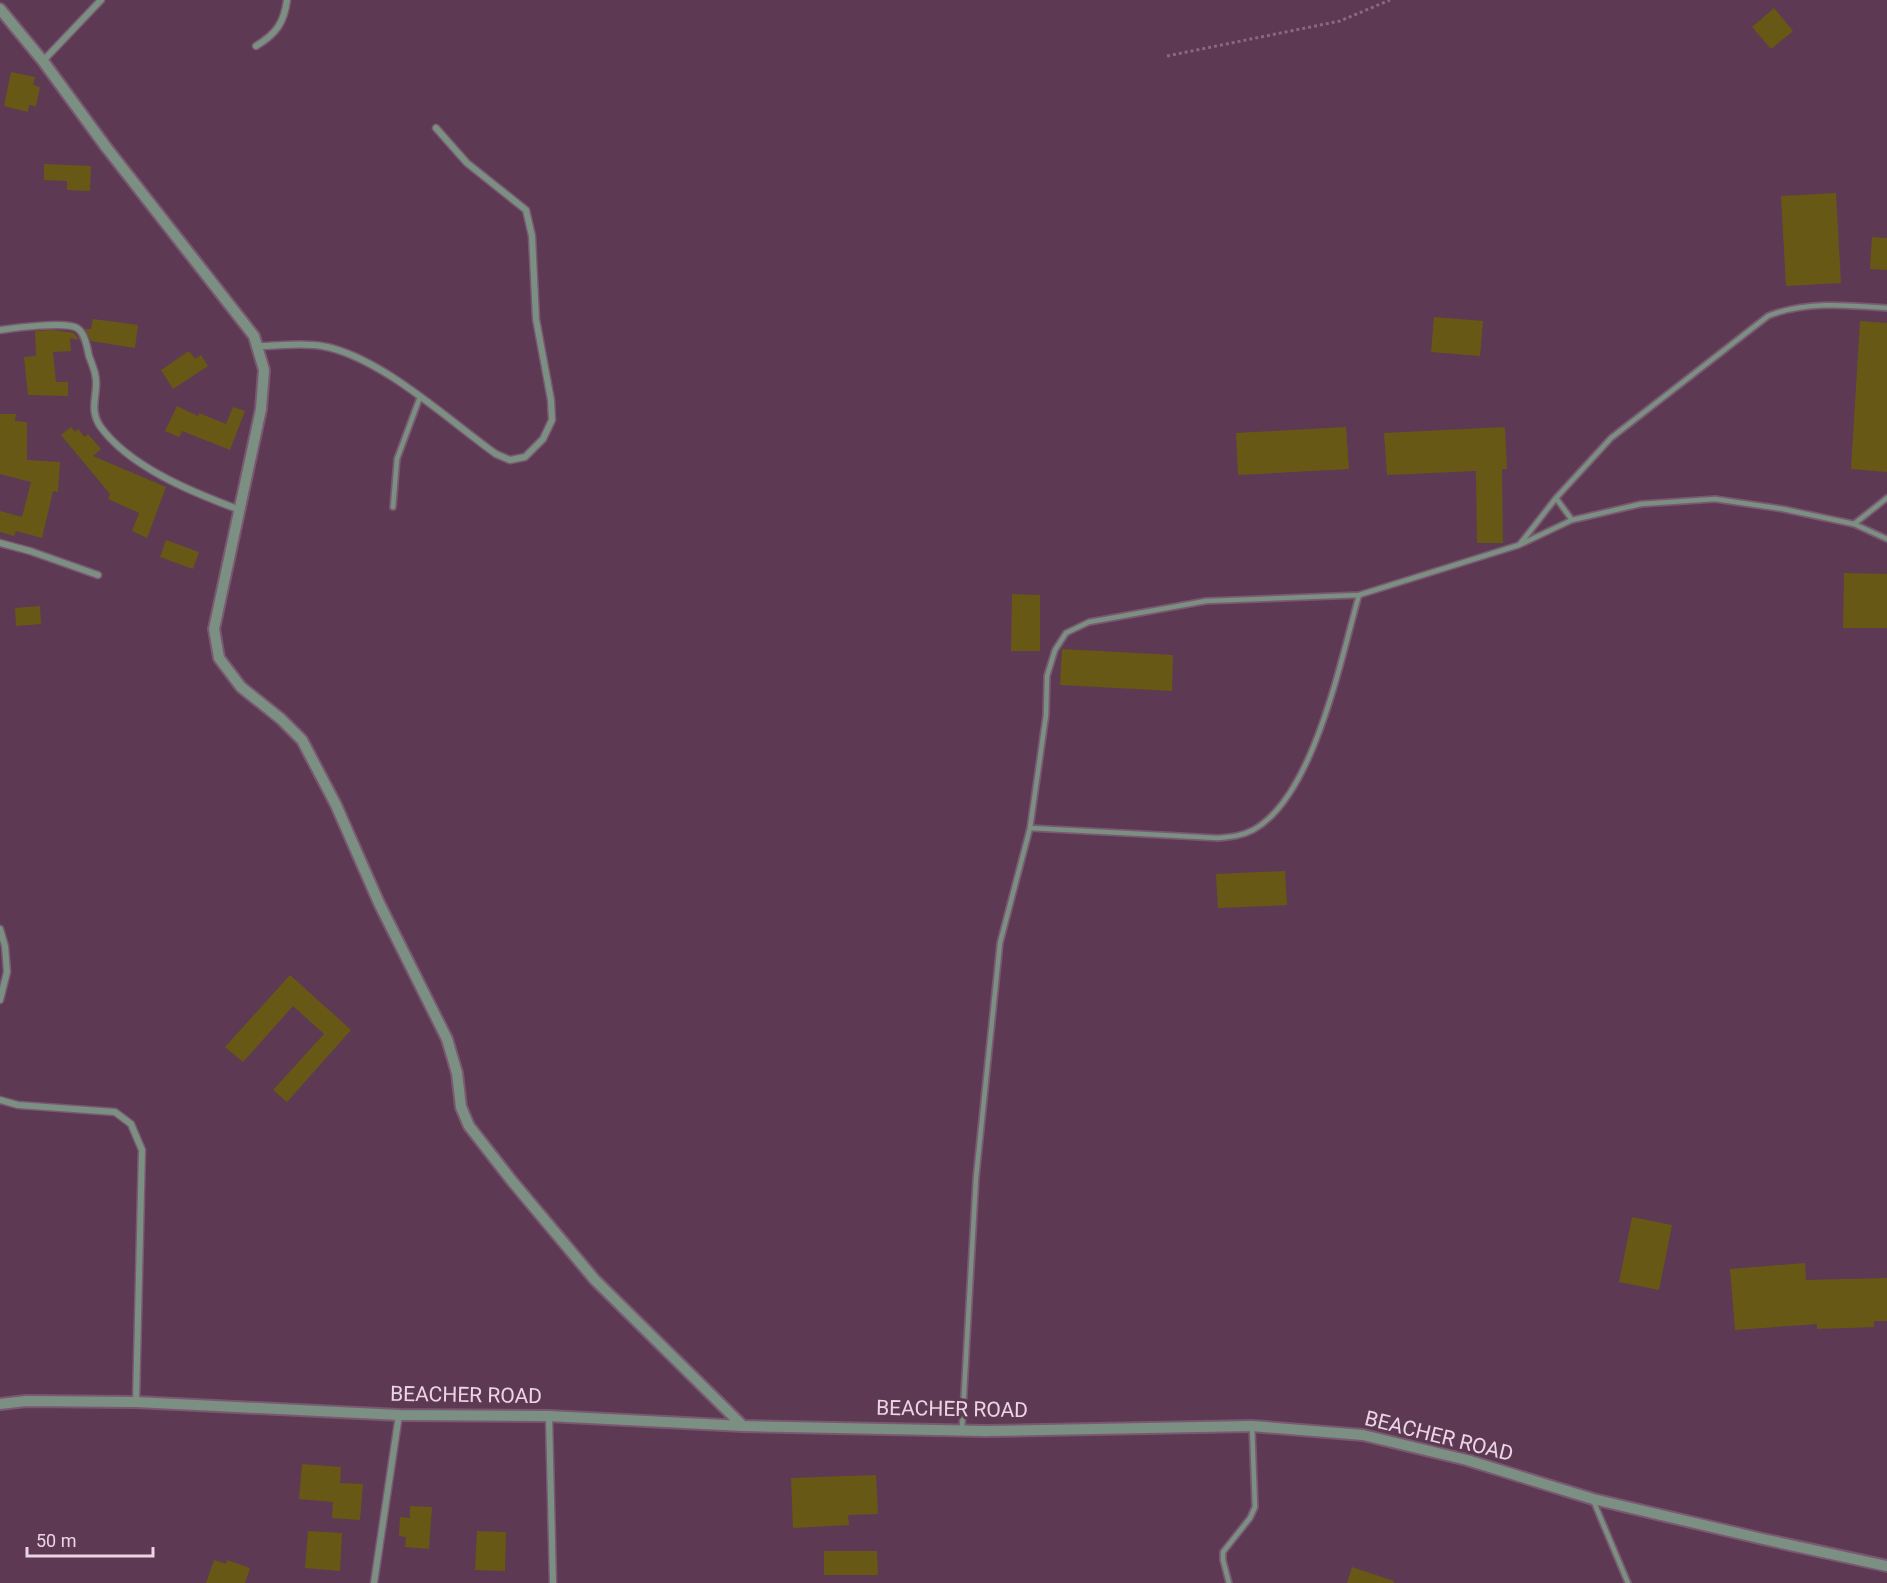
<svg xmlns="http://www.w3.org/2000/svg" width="1887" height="1583" font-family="Roboto,sans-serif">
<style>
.building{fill:#675915}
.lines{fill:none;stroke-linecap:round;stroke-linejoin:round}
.service-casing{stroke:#795870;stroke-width:8}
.minor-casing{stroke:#795870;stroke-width:9}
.tertiary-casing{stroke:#795870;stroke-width:14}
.path{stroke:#88697f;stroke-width:3;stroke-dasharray:3 3;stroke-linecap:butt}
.service{stroke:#7c8f83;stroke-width:4.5}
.minor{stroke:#7c8f83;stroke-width:6}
.tertiary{stroke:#7c8f83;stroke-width:10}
.labels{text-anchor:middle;stroke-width:6;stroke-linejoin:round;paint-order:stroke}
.street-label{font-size:21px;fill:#ebd5e4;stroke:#5d3953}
</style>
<rect width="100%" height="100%" fill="#5d3953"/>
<!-- building -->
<path class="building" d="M 1774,8 L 1793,31 L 1771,49 L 1752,27 Z
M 11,72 L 35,77 L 33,85 L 40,87 L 36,106 L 29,105 L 28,112 L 4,106 Z
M 44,164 L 91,166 L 90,191 L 67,190 L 67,181 L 44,180 Z
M 1836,193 L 1841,283 L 1786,286 L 1781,196 Z
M 1872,237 L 1887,238 L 1887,270 L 1870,269 Z
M 1434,317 L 1483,321 L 1480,356 L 1431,352 Z
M 93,319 L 138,325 L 135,348 L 91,341 L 85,329 L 91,329 Z
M 1860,321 L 1887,323 L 1887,472 L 1851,469 Z
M 53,330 L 74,333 L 79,340 L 70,338 L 71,351 L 53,352 L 56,382 L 68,382 L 68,396 L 28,395 L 24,357 L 36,356 L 35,331 Z
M 189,351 L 195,359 L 201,355 L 208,366 L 173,389 L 161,370 Z
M 177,406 L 198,416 L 199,413 L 226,424 L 233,407 L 245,411 L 230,450 L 182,431 L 179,437 L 165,431 Z
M 0,414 L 16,414 L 15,421 L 27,422 L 27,460 L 60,462 L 58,492 L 53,491 L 42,538 L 16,531 L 14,536 L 0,532 L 0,511 L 22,517 L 31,482 L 0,474 Z
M 71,427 L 75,432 L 78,429 L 85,437 L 88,434 L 101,449 L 93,456 L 166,487 L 147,538 L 132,531 L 139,513 L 108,499 L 110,494 L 61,435 Z
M 1346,427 L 1349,469 L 1238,475 L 1236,433 Z
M 1505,427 L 1507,469 L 1502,469 L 1503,543 L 1477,543 L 1476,471 L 1387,475 L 1384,433 Z
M 166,540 L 199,552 L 193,569 L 160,557 Z
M 1844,573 L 1887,574 L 1887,628 L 1843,628 Z
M 1012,594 L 1040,595 L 1040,651 L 1011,651 Z
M 40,606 L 41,624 L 16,626 L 15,608 Z
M 1062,649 L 1173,655 L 1172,691 L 1060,685 Z
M 1285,871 L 1287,905 L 1218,908 L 1216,874 Z
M 290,975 L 351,1030 L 287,1102 L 273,1090 L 324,1034 L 293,1006 L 243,1062 L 225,1047 Z
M 1632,1217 L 1672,1225 L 1659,1290 L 1619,1282 Z
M 1805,1263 L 1806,1280 L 1887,1278 L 1887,1321 L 1874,1321 L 1874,1327 L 1817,1329 L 1817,1324 L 1735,1330 L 1730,1269 Z
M 302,1464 L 341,1467 L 340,1483 L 363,1484 L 360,1520 L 332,1518 L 333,1502 L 299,1499 Z
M 876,1475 L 878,1514 L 848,1515 L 849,1525 L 793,1528 L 791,1478 Z
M 410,1506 L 432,1507 L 429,1549 L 405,1547 L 406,1537 L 399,1536 L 400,1517 L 410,1518 Z
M 308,1531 L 342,1533 L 340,1571 L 305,1568 Z
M 477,1531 L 506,1532 L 505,1571 L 475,1570 Z
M 824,1551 L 877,1551 L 878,1575 L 824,1575 Z
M 214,1560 L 226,1564 L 227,1560 L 250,1568 L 245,1583 L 206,1583 Z
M 1352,1567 L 1394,1581 L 1394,1583 L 1347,1583 Z"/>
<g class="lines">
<!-- service casing -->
<g class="service-casing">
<path id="service" d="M 1556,498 L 1572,520
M 393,507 L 397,459 L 420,397
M 1854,524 L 1887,498
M 1520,544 L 1556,498 L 1611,438 L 1768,316 C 1804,301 1849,305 1887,308
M 1030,828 L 1218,838 C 1230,837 1242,836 1253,830 C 1314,797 1341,658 1359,595
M 962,1429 L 976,1178 L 1000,943 L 1030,828 L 1046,715 L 1047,676 L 1055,650 L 1066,633 L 1089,622 L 1206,601 L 1359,595 L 1519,545 L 1572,520 L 1641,504 L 1715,499 L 1783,509 L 1854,524 L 1887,539
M 1593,1500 L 1628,1583
M 1229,1583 L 1223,1560 L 1223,1552 L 1250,1518 L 1255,1507 L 1252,1426"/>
</g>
<!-- minor casing -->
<g class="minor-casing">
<path id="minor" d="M 256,46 C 276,34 284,23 287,0
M 43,61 L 101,0
M 0,330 C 13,328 67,321 77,328 C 85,333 87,347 89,356 C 93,367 97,375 96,387 C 95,402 91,412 100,426 C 129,467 194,493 240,510
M 258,346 C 278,346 302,342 322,346 C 380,356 448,420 496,454 L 510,460 L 525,457 L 543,439 L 552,420 L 551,400 L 536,319 L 532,236 L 526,210 L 467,163 L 436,128
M 0,543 L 30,551 L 98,575
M 0,929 L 5,946 L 7,972 L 0,1000
M 0,1100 L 18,1105 L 115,1112 L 131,1124 L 142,1150 L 136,1402
M 549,1416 L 553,1583
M 374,1583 L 399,1415"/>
</g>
<!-- tertiary casing -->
<g class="tertiary-casing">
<path id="tertiary" d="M 0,9 L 43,61 L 106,147 L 254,336 L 264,370 L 261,409 L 214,629 L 219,658 L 241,687 L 281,719 L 302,740 L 336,805 L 379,903 L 447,1039 L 457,1073 L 461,1107 L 469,1126 L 512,1181 L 595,1280 L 743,1426
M 0,1404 L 26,1401 L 136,1402 L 399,1415 L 549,1416 L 743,1426 L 986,1431 L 1252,1426 L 1363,1435 L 1467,1460 L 1593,1499 L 1763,1539 L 1887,1566"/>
</g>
<!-- path -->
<path class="path" d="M 1167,56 L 1340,21 L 1390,0"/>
<!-- service -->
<use href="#service" class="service"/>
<!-- minor -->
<use href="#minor" class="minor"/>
<!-- tertiary -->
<use href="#tertiary" class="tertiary"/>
</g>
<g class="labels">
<!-- street labels -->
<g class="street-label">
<text transform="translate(466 1395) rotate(1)" y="7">BEACHER ROAD</text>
<text transform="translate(952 1409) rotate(1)" y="7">BEACHER ROAD</text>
<text transform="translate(1439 1436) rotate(14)" y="7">BEACHER ROAD</text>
</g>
</g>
<!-- scale -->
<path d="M27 1547v9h126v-9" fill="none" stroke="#ebd5e4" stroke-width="3"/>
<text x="36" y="1547" font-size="18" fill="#ebd5e4" stroke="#5d3953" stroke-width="4.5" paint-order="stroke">50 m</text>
</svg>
